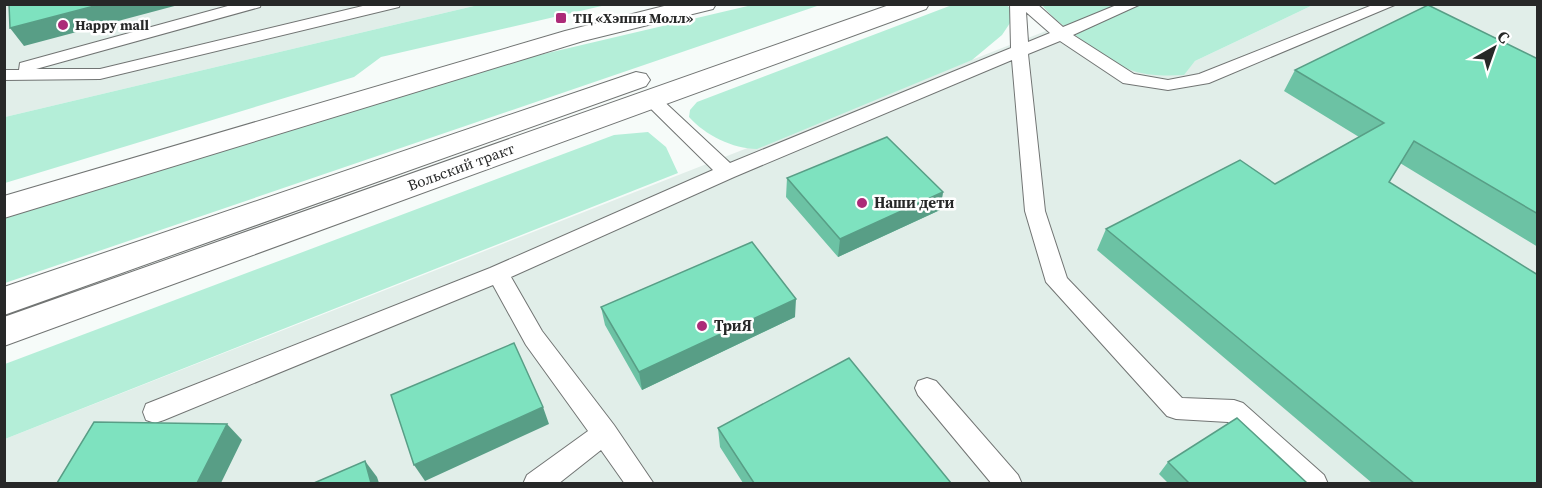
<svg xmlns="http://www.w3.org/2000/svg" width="1542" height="488" font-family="'Source Serif 4',serif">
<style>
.built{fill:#e1eee9}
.green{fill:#b4eed8}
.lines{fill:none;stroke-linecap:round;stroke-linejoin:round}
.lane-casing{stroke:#717473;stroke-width:2}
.street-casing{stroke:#717473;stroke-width:2}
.primary-casing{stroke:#717473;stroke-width:2}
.lane{fill:#fff;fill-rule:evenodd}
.street{fill:#fff;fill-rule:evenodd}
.primary{fill:#fff;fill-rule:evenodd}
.wall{fill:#6cc2a4}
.shaded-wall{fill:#589e86}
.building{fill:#7ee2bf;stroke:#589e86;stroke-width:1.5}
.poi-dot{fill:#ac2b78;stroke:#fff;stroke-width:2}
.labels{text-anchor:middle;stroke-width:5;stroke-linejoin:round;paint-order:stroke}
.far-poi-label{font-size:14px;font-weight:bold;fill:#272828;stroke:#fff;text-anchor:start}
.street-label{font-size:15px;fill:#272828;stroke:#fff}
.poi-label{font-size:15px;font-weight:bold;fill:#272828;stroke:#fff;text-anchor:start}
</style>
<rect width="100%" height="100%" fill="#f6fbf9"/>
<!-- built -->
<path class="built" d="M 5,4 L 478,5 L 5,117 Z
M 1313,5 L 1537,5 L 1537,483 L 5,484 L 5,439 L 1061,25 L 1127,68 L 1184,74 L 1195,61 Z"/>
<!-- green -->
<path class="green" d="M 1005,4 L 1009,7 L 1012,20 L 1002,35 L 972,60 L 757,149 C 733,149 705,135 689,117 L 690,110 L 697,102 L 952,5 Z
M 478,5 L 606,5 L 381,57 L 354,77 L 5,183 L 5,117 Z
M 752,5 L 820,5 L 5,283 L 4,217 L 351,107 L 535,56 Z
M 1042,5 L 1313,5 L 1195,61 L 1184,75 C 1166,76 1145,76 1128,69 C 1108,60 1054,22 1042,5 Z
M 648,132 L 666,147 L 678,173 L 5,439 L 5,364 L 614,135 Z"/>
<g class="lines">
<!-- lane casing -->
<g class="lane-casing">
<path id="lane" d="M 235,4 L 261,4 L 260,7 L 36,69 L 100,69 L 371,4 L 400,4 L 399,7 L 100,79 L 4,80 L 4,70 L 19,70 L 20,63 Z
M 1010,4 L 1037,4 L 1063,27 L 1119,4 L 1141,4 L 1073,35 L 1134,74 L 1168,80 L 1199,74 L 1375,4 L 1397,4 L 1209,83 L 1168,90 L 1123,83 L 1060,41 L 1028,54 L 1045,211 L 1067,278 L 1182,398 L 1234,400 L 1243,403 L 1324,475 L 1328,484 L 1296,484 L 1228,422 L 1176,419 L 1167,416 L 1046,282 L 1025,211 L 1012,60 L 734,177 L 511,277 L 542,331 L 614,425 L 654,484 L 625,484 L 601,450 L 558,484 L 523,484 L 527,475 L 588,431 L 526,345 L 493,285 L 164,420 L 155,423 L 146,420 L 143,412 L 146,404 L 490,268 L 713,170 L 645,103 L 642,99 L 645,95 L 657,95 L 730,163 L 1011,48 ZM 1026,12 L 1050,33 L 1028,42 Z
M 927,378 L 936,381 L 1018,475 L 1022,484 L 992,484 L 918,395 L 915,388 L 918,381 Z"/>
</g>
<!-- street casing -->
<g class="street-casing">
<path id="street" d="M 672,4 L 716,4 L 713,9 L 583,41 L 4,218 L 4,196 L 565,31 Z"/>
</g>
<!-- primary casing -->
<g class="primary-casing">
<path id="primary" d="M 892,4 L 929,4 L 926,9 L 4,346 L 4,317 Z
M 636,72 L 646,74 L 650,80 L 646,86 L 4,315 L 4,287 Z"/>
</g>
<!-- lane -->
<use href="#lane" class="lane"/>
<!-- street -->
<use href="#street" class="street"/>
<!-- primary -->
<use href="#primary" class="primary"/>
</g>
<!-- wall -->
<path class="wall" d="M 1538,59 L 1538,247 L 1400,163 L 1389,182 L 1538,483 L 1372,483 L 1097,250 L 1106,229 L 1275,184 L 1359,137 L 1284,91 L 1295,70 Z
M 787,178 L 943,192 L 940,210 L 838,257 L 786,197 Z
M 601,307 L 795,317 L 642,390 L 605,325 Z
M 718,428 L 951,483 L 743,483 L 720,447 Z
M 1168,462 L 1307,483 L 1168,483 L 1159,474 Z"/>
<!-- shaded-wall -->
<path class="shaded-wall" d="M 102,4 L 182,4 L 24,46 L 10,28 Z
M 943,192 L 940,210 L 838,257 L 840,239 Z
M 796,299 L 795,317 L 642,390 L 639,372 Z
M 543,407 L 549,424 L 425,481 L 414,465 Z
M 227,424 L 242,440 L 221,483 L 197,483 Z
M 365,461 L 377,477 L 379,483 L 371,483 Z"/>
<!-- building -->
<path class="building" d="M 9,4 L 102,4 L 10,28 Z
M 1428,5 L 1538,59 L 1538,214 L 1414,141 L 1389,182 L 1538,275 L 1538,483 L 1414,483 L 1106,229 L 1240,160 L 1275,184 L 1384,123 L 1295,70 Z
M 887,137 L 943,192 L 840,239 L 787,178 Z
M 752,242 L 796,299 L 639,372 L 601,307 Z
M 514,343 L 543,407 L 414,465 L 391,395 Z
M 849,358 L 951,483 L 754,483 L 718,428 Z
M 1237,418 L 1307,483 L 1189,483 L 1168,462 Z
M 94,422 L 227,424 L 197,483 L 57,483 Z
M 365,461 L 371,483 L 314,483 Z"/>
<!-- markers -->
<g class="poi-dot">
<rect x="555" y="12" width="12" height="12" rx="3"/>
<circle cx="63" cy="25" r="6"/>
<circle cx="862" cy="203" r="6"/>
<circle cx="702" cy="326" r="6"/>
</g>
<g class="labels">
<!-- far-poi labels -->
<g class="far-poi-label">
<text x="573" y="23">ТЦ «Хэппи Молл»</text>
<text x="75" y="30">Happy mall</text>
</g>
<!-- street labels -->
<g class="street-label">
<text transform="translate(461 167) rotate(-20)" y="5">Вольский тракт</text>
</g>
<!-- poi labels -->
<g class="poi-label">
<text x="874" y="208">Наши дети</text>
<text x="714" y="331">ТриЯ</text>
</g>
</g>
<!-- border -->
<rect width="1542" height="488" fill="none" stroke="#272828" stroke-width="12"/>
<!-- north arrow -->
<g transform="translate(1494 48) rotate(40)" stroke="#ffffff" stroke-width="4.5" paint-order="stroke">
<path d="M0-4.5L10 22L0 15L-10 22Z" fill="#272828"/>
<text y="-9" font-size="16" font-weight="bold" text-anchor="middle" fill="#272828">С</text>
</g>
</svg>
